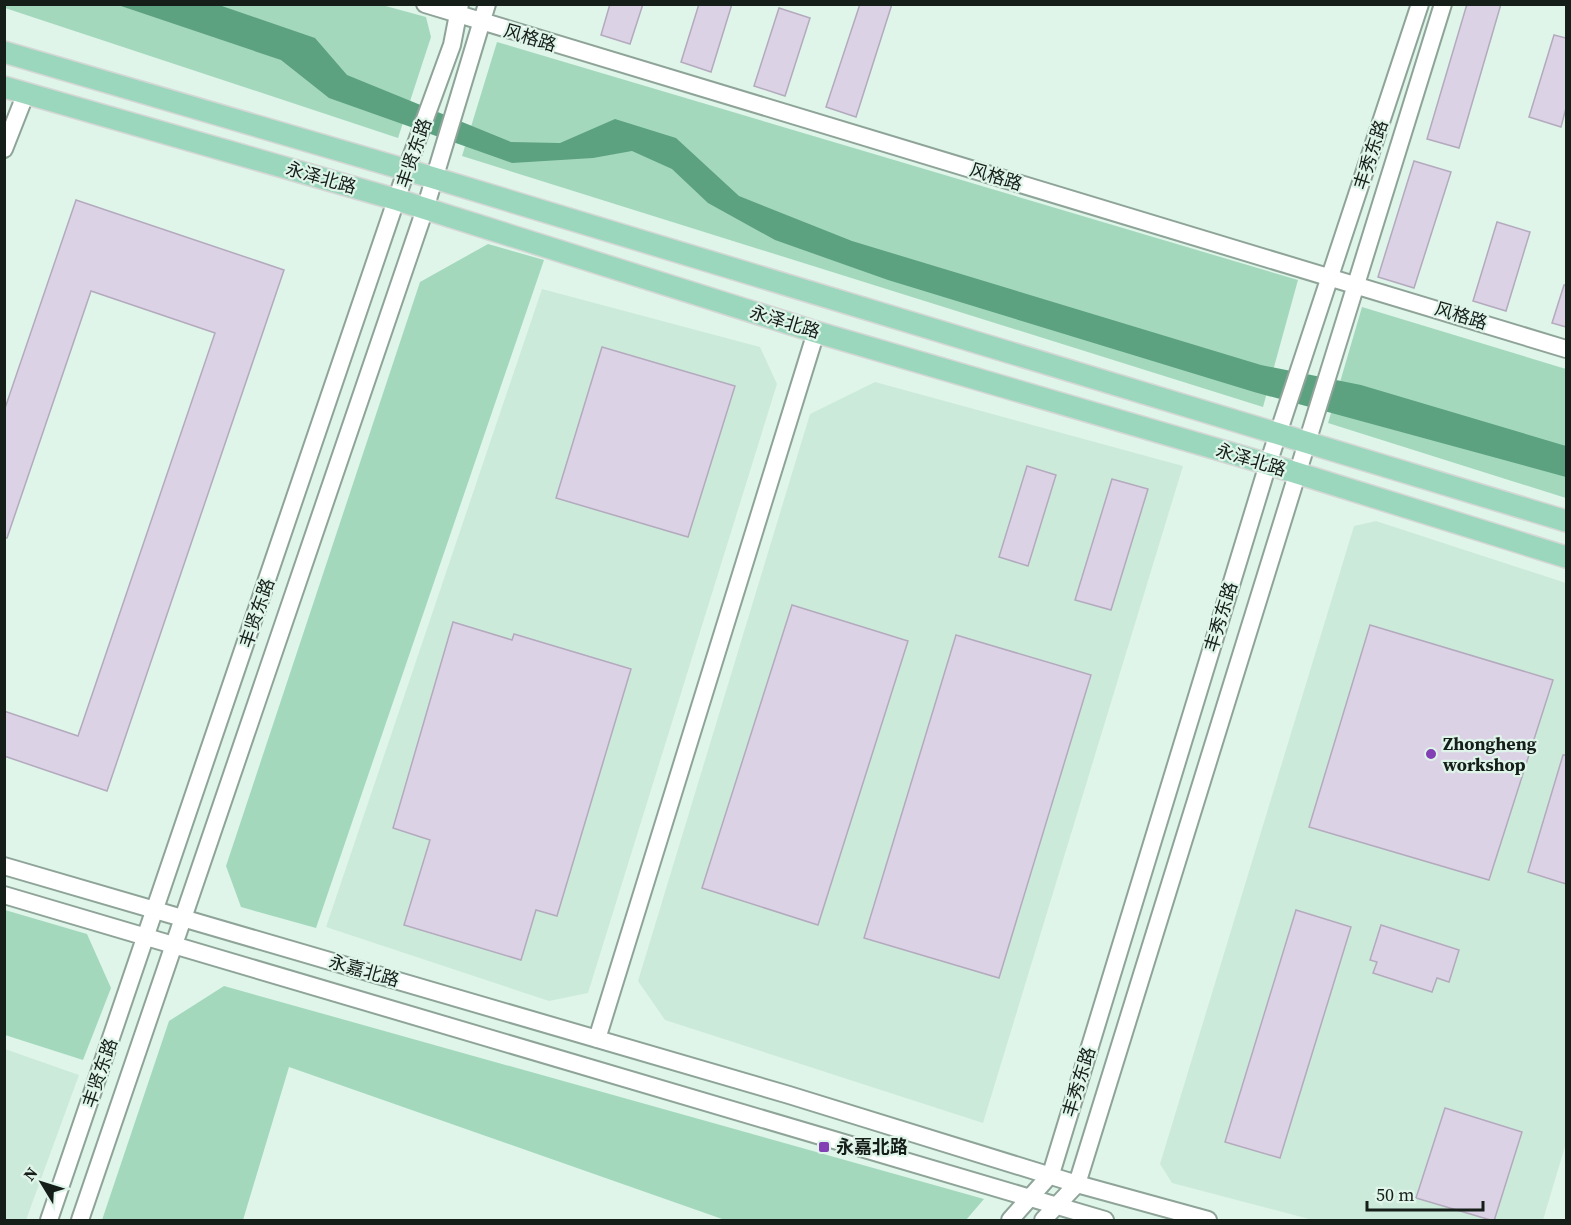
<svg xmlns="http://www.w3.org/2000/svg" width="1571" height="1225" font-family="'Source Serif 4','Noto Sans SC',serif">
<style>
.built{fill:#cceada}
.green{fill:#a4d8bd}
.water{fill:#5ca281}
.building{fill:#dcd2e5;stroke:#b3aabd;stroke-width:1.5}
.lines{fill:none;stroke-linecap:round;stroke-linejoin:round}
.minor-casing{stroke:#8fa499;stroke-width:20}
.major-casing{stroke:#d5d6d6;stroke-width:24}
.minor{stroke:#fff;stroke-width:16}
.major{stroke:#9ad7bc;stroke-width:21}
.poi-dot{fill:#8340b4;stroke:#dff5e9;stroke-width:2}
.labels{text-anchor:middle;stroke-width:4.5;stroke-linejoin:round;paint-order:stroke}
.street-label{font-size:18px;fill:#161e1a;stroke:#dff5e9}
.poi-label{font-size:18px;font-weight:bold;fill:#161e1a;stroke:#dff5e9;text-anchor:start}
</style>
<rect width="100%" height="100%" fill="#dff5e9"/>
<!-- built -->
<path class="built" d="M 542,289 L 760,347 L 777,384 L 588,993 L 549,1001 L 326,927 Z
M 875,382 L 1183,466 L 983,1123 L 665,1020 L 638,981 L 810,414 Z
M 1376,521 L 1566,583 L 1566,1143 L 1543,1220 L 1313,1220 L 1172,1183 L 1160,1164 L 1354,526 Z
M 5,1049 L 79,1075 L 26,1220 L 5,1220 Z"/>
<!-- green -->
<path class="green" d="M 5,4 L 382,5 L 426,17 L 431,37 L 398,138 L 5,8 Z
M 497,42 L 1298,280 L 1263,407 L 462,156 Z
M 488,244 L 544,260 L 316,928 L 241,907 L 226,866 L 420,282 Z
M 1362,307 L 1566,369 L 1566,498 L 1328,423 Z
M 5,910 L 87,934 L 111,988 L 83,1060 L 5,1035 Z
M 224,986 L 984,1199 L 966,1220 L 725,1220 L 289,1067 L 243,1220 L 102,1220 L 169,1021 Z"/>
<!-- water -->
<path class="water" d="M 118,5 L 219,5 L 315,38 L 347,75 L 511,142 L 560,143 L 615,119 L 676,138 L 739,196 L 852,241 L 1261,365 L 1361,385 L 1566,446 L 1566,477 L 1254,392 L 888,280 L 775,240 L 708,203 L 672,169 L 632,151 L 593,158 L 512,163 L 329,98 L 281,60 Z"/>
<!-- building -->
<path class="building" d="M 610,4 L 643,4 L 630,44 L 601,35 Z
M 699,4 L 732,4 L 711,72 L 681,62 Z
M 860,4 L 892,4 L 856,117 L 826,107 Z
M 1467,4 L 1501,4 L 1459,148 L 1427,139 Z
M 779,8 L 810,18 L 785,96 L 754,86 Z
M 1554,35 L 1566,38 L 1566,108 L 1561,127 L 1529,117 Z
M 1414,161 L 1451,172 L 1414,288 L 1378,277 Z
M 76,200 L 284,270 L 107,791 L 4,756 L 4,711 L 78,736 L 215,333 L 91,291 L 7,538 L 4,538 L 4,411 Z
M 1497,222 L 1530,232 L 1506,311 L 1473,301 Z
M 1564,285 L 1566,285 L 1566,327 L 1552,323 Z
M 602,347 L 735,386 L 688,537 L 556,498 Z
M 1027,466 L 1056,475 L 1028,566 L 999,557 Z
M 1112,479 L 1148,489 L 1111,610 L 1075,600 Z
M 792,605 L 908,641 L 818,925 L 702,888 Z
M 453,622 L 512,640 L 514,634 L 631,669 L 557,916 L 536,910 L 521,960 L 404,925 L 430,840 L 393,828 Z
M 1370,625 L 1553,680 L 1489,880 L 1309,827 Z
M 956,635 L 1091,675 L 999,978 L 864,938 Z
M 1563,755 L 1566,755 L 1566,884 L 1528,872 Z
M 1296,910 L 1351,927 L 1280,1158 L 1225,1142 Z
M 1381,925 L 1459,950 L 1449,982 L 1437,978 L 1432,992 L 1373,973 L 1377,962 L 1370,960 Z
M 1445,1108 L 1522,1132 L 1494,1221 L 1416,1198 Z"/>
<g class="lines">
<!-- minor casing -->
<g class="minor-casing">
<path id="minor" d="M 425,4 L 1566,349
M 4,149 L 26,93
M 4,866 L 789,1095 L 1077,1184 L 1208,1220
M 4,895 L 1105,1220
M 597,1039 L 816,332
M 49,1220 L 406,171 L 452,45 L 460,4
M 80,1220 L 425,209 L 487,4
M 1010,1220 L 1051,1174 L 1268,464 L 1420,4
M 1043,1220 L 1077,1184 L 1443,4"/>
</g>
<!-- major casing -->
<g class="major-casing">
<path id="major" d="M 4,52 L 434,178 L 1566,521
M 4,87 L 398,200 L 816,332 L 1268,464 L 1566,557"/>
</g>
<!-- minor -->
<use href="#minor" class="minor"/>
<!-- major -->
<use href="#major" class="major"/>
</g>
<!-- markers -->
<g class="poi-dot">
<circle cx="1431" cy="754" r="6"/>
<rect x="818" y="1141" width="12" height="12" rx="3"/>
</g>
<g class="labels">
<!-- street labels -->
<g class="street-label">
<text transform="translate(530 38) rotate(17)" y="6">风格路</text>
<text transform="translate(414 153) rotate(-71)" y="6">丰贤东路</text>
<text transform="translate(1371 155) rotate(-72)" y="6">丰秀东路</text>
<text transform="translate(996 177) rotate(17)" y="6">风格路</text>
<text transform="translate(321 178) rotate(16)" y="6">永泽北路</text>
<text transform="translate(1461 316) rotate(17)" y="6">风格路</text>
<text transform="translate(785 322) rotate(17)" y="6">永泽北路</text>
<text transform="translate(1251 460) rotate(17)" y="6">永泽北路</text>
<text transform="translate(257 613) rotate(-71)" y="6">丰贤东路</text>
<text transform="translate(1221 617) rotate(-73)" y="6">丰秀东路</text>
<text transform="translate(364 971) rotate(16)" y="6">永嘉北路</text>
<text transform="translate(100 1073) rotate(-71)" y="6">丰贤东路</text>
<text transform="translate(1079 1082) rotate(-73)" y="6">丰秀东路</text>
</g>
<!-- poi labels -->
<g class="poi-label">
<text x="1443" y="750">Zhongheng<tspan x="1443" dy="21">workshop</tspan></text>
<text x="836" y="1153">永嘉北路</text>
</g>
</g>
<!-- border -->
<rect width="1571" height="1225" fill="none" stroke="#161e1a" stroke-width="12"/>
<!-- north arrow -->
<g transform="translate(42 1183) rotate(308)" stroke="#dff5e9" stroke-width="4.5" paint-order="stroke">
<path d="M0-4.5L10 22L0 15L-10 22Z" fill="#161e1a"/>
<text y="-9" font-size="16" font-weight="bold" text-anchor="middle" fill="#161e1a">N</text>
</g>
<!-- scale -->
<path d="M1367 1201v9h116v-9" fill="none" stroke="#161e1a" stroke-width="3"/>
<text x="1376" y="1201" font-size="18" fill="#161e1a" stroke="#dff5e9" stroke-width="4.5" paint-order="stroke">50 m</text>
</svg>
